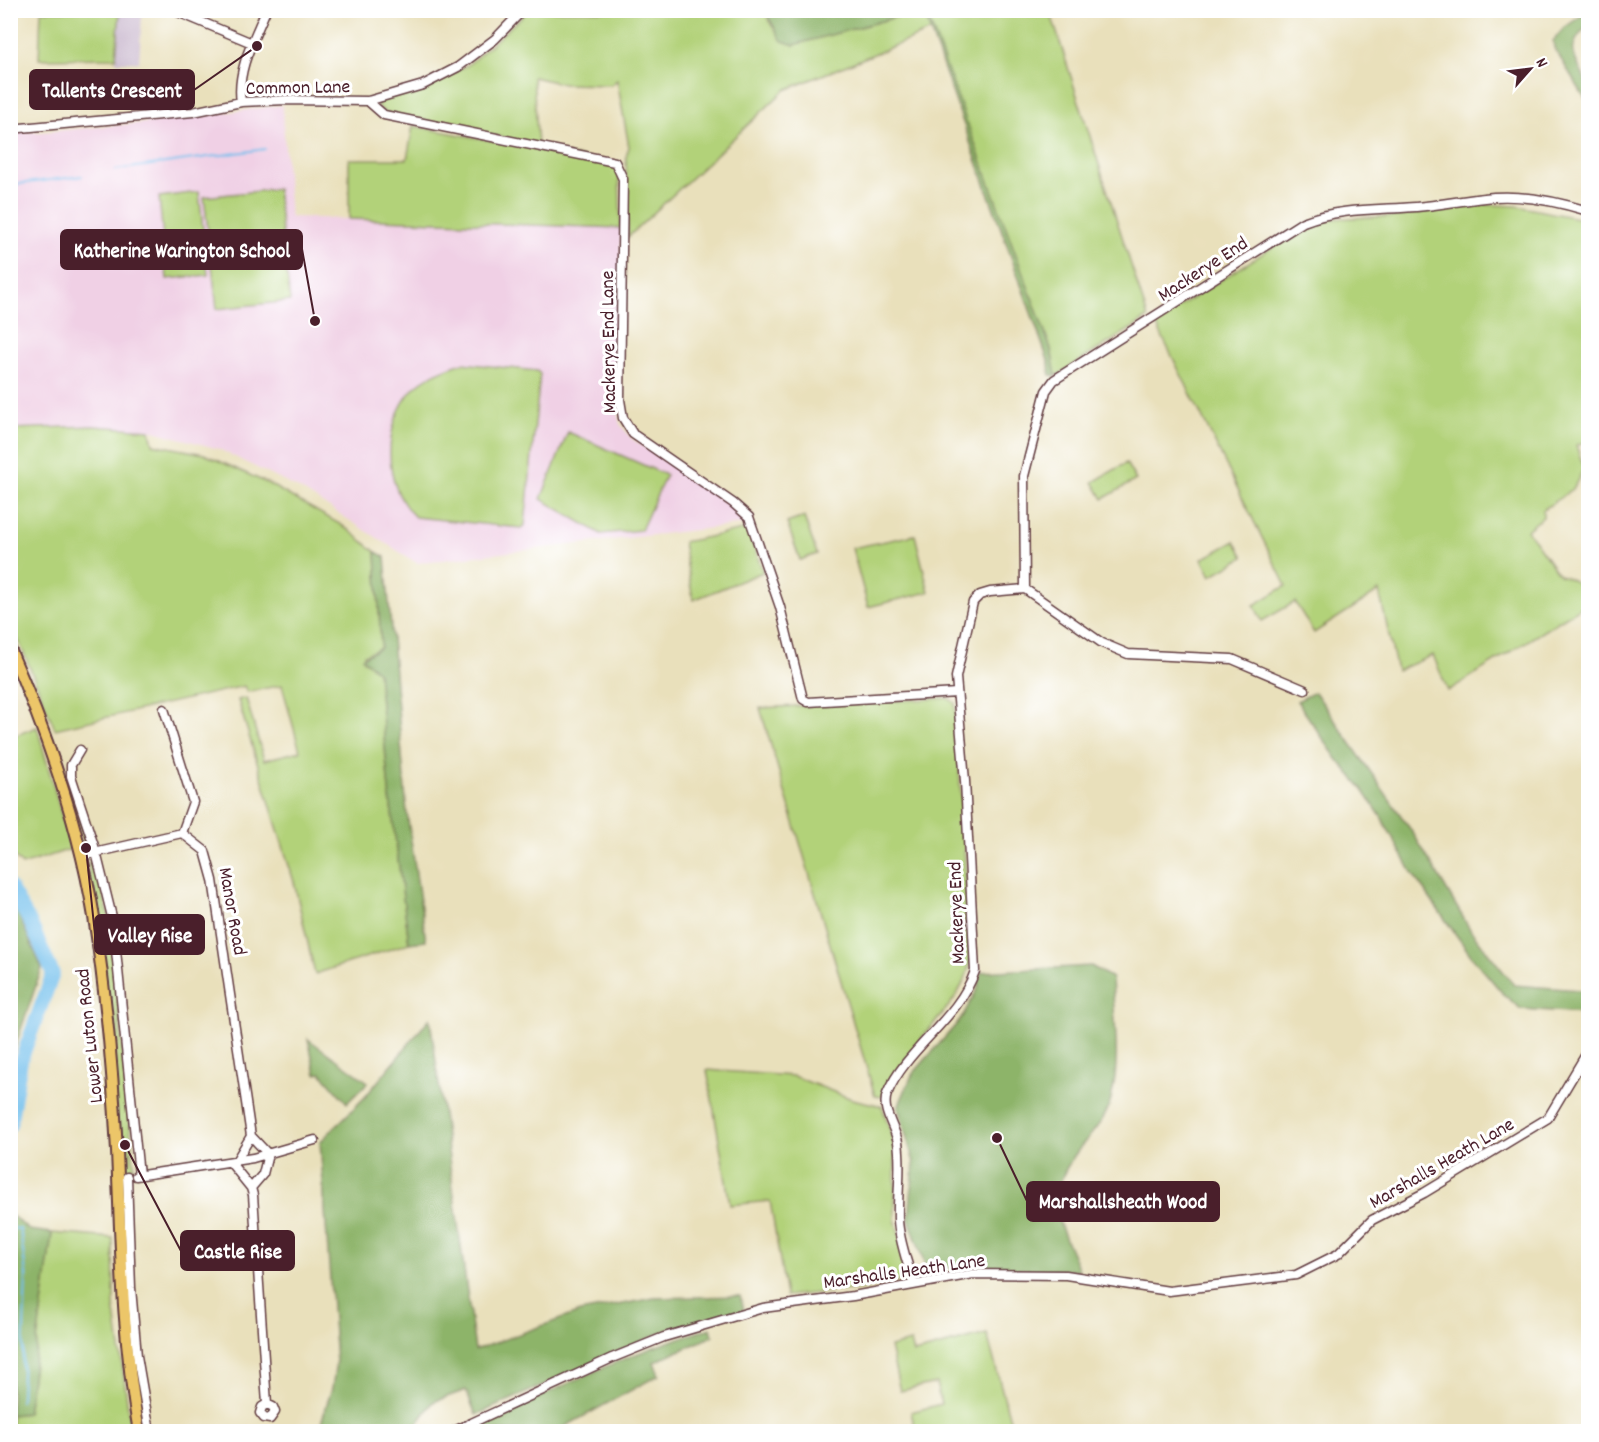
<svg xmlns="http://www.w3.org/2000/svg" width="1599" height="1442" font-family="Dekko,sans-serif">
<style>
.built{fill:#f0d0e5}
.industrial{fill:#cebed2}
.green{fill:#b2d279;stroke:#7e7852;stroke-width:1.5}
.forest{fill:#8db469;stroke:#6c6a4a;stroke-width:1.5}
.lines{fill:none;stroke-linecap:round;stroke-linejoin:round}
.stream{stroke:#72bfec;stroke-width:2}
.river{stroke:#72bfec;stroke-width:14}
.minor-casing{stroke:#623c41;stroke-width:11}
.major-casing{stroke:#623c41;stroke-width:14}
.minor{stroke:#fff;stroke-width:8}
.major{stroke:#ecc669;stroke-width:10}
.labels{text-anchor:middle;stroke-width:6;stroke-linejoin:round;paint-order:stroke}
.street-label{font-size:20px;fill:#4a1f2b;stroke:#fff}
.leader{fill:none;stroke:#4a1f2b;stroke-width:2}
.callout-dot{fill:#4a1f2b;stroke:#fff;stroke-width:2}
.callout{fill:#4a1f2b;stroke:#4a1f2b;stroke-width:2}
.callout-label{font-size:21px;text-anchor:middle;font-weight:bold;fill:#fff}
</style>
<rect width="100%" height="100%" fill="#fff"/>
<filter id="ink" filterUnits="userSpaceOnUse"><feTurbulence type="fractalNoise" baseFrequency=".0167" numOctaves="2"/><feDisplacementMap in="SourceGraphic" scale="12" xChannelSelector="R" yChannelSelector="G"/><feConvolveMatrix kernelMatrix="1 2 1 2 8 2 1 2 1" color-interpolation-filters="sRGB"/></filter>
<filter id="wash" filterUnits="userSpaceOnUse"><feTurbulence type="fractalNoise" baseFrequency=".008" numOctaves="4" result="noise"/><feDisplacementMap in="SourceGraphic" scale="24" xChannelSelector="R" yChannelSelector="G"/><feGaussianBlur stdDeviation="1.35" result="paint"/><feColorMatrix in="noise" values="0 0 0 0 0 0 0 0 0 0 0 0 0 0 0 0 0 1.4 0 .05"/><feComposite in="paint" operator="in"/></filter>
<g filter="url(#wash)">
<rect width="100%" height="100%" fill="#e9e0bb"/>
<!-- built -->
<path class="built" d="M 282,105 L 290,217 L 621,228 L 618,414 L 620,424 L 631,438 L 732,507 L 746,524 L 417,563 L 303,491 L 219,449 L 150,430 L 93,426 L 11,429 L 10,132 L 41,132 L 164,121 Z"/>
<!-- industrial -->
<path class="industrial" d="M 120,11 L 151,11 L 142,16 L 139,62 L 116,62 Z"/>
<!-- green -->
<path class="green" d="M 41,11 L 120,11 L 116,58 L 39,59 Z
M 528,11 L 765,11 L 772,26 L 794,45 L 918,11 L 1050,11 L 1148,318 L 1056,376 L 1051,349 L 927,19 L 931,31 L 785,90 L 628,237 L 626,157 L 629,147 L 617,80 L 611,85 L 564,84 L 533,77 L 538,145 L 384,112 L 375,103 L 434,83 L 468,65 Z
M 413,126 L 611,163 L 619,174 L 621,228 L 349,219 L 349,159 L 407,159 Z
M 277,189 L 290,301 L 217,309 L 204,197 Z
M 199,192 L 208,275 L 167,279 L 159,197 Z
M 1473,204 L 1517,206 L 1588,220 L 1588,443 L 1576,445 L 1584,468 L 1573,489 L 1543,510 L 1543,517 L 1527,530 L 1559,575 C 1572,578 1588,587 1588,603 L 1448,691 L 1433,655 L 1397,671 L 1379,591 L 1314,633 L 1295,602 L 1262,621 L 1254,605 L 1286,586 L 1155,322 L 1309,224 L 1322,219 L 1401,216 Z
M 462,363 L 537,371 L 540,374 L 525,525 L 521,528 L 415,517 C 382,485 382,424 413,389 C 425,376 446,369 462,363 Z
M 93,426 L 150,430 L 153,444 L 204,454 L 267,483 L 345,527 L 376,552 L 381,648 L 364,655 L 364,661 L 372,664 L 378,672 L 389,790 L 409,943 L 315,974 L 294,882 L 238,700 L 246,698 L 264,760 L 300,751 L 282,685 L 247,692 L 244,686 L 55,729 L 11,622 L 11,429 Z
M 568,432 L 666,475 L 641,530 L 601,534 L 541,499 Z
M 1126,463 L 1136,480 L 1103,499 L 1093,482 Z
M 804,517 L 817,554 L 800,560 L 787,523 Z
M 748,529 L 763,572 L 693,600 L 683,542 Z
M 915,535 L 929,592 L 868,607 L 852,548 Z
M 1235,541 L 1244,557 L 1211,576 L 1202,559 Z
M 10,633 C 41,703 67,773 89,846 L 87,850 L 38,703 L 11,639 Z
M 948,698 L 955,703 L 971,958 C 965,993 943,1012 921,1039 C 907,1057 893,1077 882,1097 L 875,1096 L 760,708 Z
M 37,727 L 71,849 L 22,865 L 11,853 L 11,737 Z
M 91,858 L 95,859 L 110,921 L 134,1166 L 128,1172 L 124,1165 L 127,1143 L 118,1125 L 88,864 Z
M 707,1070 L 793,1076 L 852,1099 L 882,1106 L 895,1147 L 895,1219 L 911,1278 L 862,1289 L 786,1296 L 770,1201 L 730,1205 Z
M 52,1233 L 113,1238 L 114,1304 L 131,1431 L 11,1432 L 11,1415 L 27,1413 Z
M 987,1334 L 1013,1431 L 907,1431 L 915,1429 L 911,1412 L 941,1404 L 936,1383 L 900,1391 L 890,1347 L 911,1342 L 914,1353 Z"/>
<!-- forest -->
<path class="forest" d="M 765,11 L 918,11 L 794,45 L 782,41 Z
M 1588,11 L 1588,26 C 1562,49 1577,59 1587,84 C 1590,90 1589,98 1588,103 L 1554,48 L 1553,41 L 1564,28 Z
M 926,19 L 929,20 L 1051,349 L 1056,376 L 1050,375 L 1049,363 Z
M 376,552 L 385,557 L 407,813 L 426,941 L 409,943 L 389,790 L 378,672 L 362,658 L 381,647 Z
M 1315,692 L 1413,833 L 1471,931 L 1514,985 L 1579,990 L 1588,997 L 1588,1018 L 1585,1013 L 1521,1009 L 1504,995 L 1472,957 L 1429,897 L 1414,876 L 1380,815 L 1361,787 L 1337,759 L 1297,701 Z
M 11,898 L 42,968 L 11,1058 Z
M 1091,966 L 1112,978 C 1114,1021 1123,1070 1107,1111 C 1102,1124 1088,1137 1080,1148 C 1040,1200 1058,1218 1079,1270 L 926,1268 L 909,1219 L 914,1163 L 898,1107 L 912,1075 L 961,1019 L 978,988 L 981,972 Z
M 430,1018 L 475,1350 L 580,1312 L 654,1298 L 740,1296 L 744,1310 L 665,1331 L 476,1415 L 466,1390 L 433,1402 L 412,1431 L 330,1431 L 321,1423 L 332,1388 L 336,1362 L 320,1142 L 365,1097 Z
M 308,1039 L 368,1082 L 347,1103 L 321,1073 L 316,1074 Z
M 10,1214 L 29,1230 L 52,1233 L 27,1413 L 11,1415 Z
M 711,1328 L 713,1336 L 654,1362 L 659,1375 L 557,1431 L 467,1431 C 547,1394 625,1353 711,1328 Z"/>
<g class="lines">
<!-- stream -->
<path class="stream" d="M 115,170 L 265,149
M 10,185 L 82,176
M 10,1228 L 20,1229 L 26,1275 L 21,1401"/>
<!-- river -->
<path class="river" d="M 10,887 L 31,924 L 53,974 L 21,1060 L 10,1125"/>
</g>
</g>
<g filter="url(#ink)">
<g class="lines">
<!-- minor casing -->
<g class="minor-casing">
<path id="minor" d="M 173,10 L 252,43
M 368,101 L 384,115 L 615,162 L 623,179 L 620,400 L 623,418 L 633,434 L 733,503 L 749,517 L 780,607 L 803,699 L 808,702 L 957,693
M 241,102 C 236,71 254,39 266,10
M 10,129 L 193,112 L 241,102 L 286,100 L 368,101 L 423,85 L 458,67 L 495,39 L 523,10
M 1025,589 L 1024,476 L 1046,391 L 1054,380 L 1303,222 C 1339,208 1378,210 1416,207 C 1442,205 1468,199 1494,197 C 1524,195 1559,202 1588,211
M 164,709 L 193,802 L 182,833 L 205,851 L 213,880 L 251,1136 L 236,1161
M 80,750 L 71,765 L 71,776 L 96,852 L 113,921 L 139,1175
M 81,856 L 182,833
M 251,1136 L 268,1154
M 230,1162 L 251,1188 L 253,1195 L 267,1404 L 262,1407 L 260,1413 L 264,1418 L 270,1419 L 275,1412 L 273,1407 L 267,1404
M 136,1176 L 253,1158 L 315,1140
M 127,1177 L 131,1288 L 137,1356 L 150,1432
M 251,1188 L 263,1174 L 268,1154
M 913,1283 C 908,1263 899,1241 898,1220 C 897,1194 902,1169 898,1142 C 895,1127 881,1110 887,1094 C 907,1047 958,1020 975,971 L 965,781 L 956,677 L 973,602 L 980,595 L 990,592 L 1025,589 L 1102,643 L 1128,654 L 1232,659 L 1305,690
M 452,1432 L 612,1358 L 664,1337 L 763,1308 L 853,1296 L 973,1274 L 1066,1275 L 1169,1291 L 1296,1275 L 1338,1254 L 1372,1220 L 1424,1193 L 1548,1118 L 1588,1051"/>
</g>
<!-- major casing -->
<g class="major-casing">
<path id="major" d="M 10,649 C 47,734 79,825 94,917 C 106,994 113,1073 117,1151 C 121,1247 122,1337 139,1432"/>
</g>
<!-- minor -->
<use href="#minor" class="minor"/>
<!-- major -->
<use href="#major" class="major"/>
</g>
</g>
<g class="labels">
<!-- street labels -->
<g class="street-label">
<text transform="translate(298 86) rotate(-1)" y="7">Common Lane</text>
<text transform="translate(1202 268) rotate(-33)" y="7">Mackerye End</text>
<text transform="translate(607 342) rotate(-91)" y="7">Mackerye End Lane</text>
<text transform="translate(234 911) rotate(80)" y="7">Manor Road</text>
<text transform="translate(955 913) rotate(-92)" y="7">Mackerye End</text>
<text transform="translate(88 1036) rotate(-96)" y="7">Lower Luton Road</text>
<text transform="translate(1441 1162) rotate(-30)" y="7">Marshalls Heath Lane</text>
<text transform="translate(904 1270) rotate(-8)" y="7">Marshalls Heath Lane</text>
</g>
</g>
<!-- callouts -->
<path class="leader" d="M257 46L194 90M315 321L302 249M86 848L95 935M997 1138L1027 1201M125 1145L181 1251"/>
<g class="callout-dot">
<circle cx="257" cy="46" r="6"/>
<circle cx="315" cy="321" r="6"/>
<circle cx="86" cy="848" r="6"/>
<circle cx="997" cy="1138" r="6"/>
<circle cx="125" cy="1145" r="6"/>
</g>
<g class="callout">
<rect x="30" y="70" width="164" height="39" rx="6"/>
<rect x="61" y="230" width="241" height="39" rx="6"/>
<rect x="95" y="915" width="109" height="39" rx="6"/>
<rect x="1027" y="1182" width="192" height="39" rx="6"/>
<rect x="181" y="1231" width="113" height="39" rx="6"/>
</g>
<g class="callout-label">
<text x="112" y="97">Tallents Crescent</text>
<text x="182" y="257">Katherine Warington School</text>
<text x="150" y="942">Valley Rise</text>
<text x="1123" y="1208">Marshallsheath Wood</text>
<text x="238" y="1258">Castle Rise</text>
</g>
<!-- margin -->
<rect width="1599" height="1442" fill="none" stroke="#fff" stroke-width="36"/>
<!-- north arrow -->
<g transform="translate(1530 69) rotate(62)" stroke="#ffffff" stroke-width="4.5" paint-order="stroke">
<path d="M0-4.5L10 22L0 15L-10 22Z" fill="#4a1f2b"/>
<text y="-9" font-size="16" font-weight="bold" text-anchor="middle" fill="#4a1f2b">N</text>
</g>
</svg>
